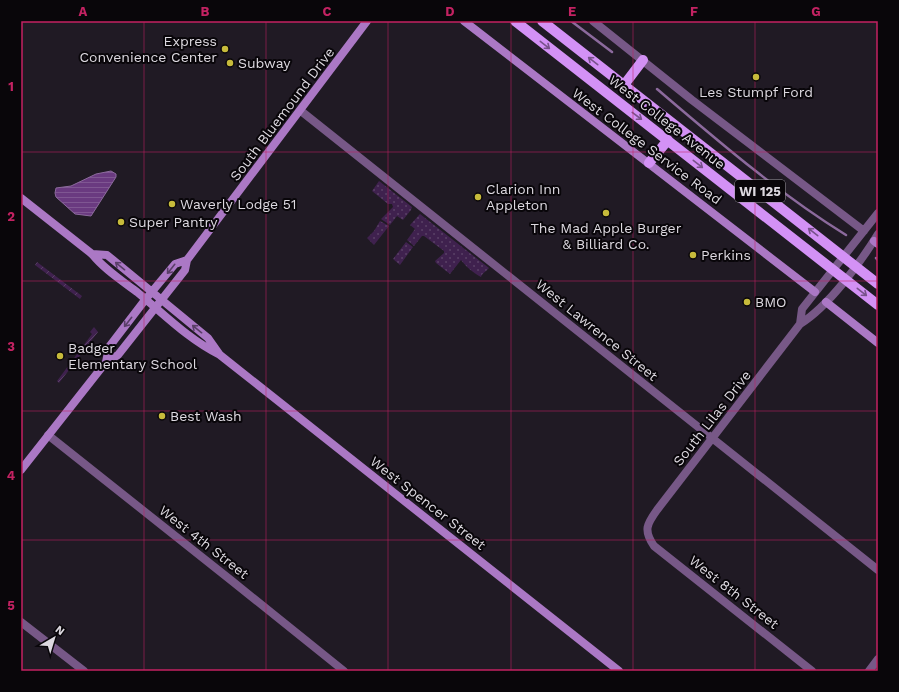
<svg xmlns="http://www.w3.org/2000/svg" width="899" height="692" font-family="'Work Sans',sans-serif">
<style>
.grass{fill:url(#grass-dots)}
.garden{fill:url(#garden-furrows)}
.water{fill:url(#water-rules);stroke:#8c6a9d}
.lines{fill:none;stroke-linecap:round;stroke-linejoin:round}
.stream{stroke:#8c6a9d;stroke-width:2.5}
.street{stroke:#775887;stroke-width:8}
.secondary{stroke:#ab78c5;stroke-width:8}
.primary{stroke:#d391f5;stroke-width:10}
.oneway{stroke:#78528b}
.oneway2{stroke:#5a3f68}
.grid{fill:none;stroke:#c32262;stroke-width:1;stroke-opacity:0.55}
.poi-dot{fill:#c7bb3b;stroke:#09060a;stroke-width:1.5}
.labels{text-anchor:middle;stroke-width:4;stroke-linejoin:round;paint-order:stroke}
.shield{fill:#09060a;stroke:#9d9aa0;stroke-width:1}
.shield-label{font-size:13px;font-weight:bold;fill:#ddd9e0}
.poi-label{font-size:14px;fill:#ddd9e0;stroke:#09060a;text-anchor:start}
.street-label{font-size:14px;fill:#ddd9e0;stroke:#09060a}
.neatline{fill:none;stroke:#c32262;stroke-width:1.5}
.grid-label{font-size:13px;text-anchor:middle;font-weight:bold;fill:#c32262}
</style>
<defs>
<pattern id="grass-dots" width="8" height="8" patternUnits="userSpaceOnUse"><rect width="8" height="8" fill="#3f214e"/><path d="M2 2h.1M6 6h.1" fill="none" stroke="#5a4167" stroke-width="1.8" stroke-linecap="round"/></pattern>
<pattern id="garden-furrows" width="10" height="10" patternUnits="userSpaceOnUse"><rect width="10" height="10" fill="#3f214e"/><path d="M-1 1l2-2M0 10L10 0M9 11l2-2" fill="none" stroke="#5a4167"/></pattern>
<pattern id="water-rules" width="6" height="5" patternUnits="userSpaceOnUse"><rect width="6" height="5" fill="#6a3a80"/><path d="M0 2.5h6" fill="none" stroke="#7f5692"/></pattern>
</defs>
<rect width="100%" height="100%" fill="#201a24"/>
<!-- grass -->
<path class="grass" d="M 379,181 L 412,207 L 411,210 L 403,220 L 397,216 L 390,225 L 381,219 L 393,207 L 392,204 L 388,204 L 372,191 Z
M 420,214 L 489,268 C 486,272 482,273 481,277 C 474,273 466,267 461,260 L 450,274 L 436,263 L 435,261 L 444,253 L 444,251 L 424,236 L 422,236 L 414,246 L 407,240 L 415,229 L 410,225 Z
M 380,221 L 389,226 L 374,245 L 367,238 L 374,231 Z
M 406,242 L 413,247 L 400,265 L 393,259 Z"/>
<!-- garden -->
<path class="garden" d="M 37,262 L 82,296 L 80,299 L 35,265 Z
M 94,327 L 98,332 L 59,383 L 57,381 L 92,334 L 90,332 Z"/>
<!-- water -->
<path class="water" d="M 111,171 L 116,174 L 116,177 L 91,216 L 75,214 L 56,197 L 55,193 L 56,188 L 71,186 L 96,174 Z"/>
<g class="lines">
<!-- stream -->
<path class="stream" d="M 571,21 L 612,52
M 657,89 C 717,140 778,193 846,235
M 876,258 L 878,260"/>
<!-- street -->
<path class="street" d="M 593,21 L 692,100 L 864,231
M 301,111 L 878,570
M 800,324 L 802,309 L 878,213
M 48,435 L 232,581 L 344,671
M 21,622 L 84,671
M 812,671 L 654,546 C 643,530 647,524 657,510 L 800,324 C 829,306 860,263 878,234
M 869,671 L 878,659"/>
<!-- secondary -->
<path class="secondary" d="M 464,21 L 815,292
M 21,198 L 92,254 C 104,269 121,280 137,292 C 165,315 188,339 220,355 L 619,671
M 874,241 L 878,244
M 92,254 L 107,255 L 208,338 L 220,355
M 826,302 L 878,343
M 106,362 L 109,347 L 145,300 L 175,264 L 187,260
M 21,470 L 106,362 L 118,355 L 185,270 L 187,260 L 367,21"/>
<!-- primary -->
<path class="primary" d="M 515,21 L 878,305
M 542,21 L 878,284
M 624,85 L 643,60
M 649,163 L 668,140"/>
</g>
<!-- one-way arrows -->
<defs><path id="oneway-shaft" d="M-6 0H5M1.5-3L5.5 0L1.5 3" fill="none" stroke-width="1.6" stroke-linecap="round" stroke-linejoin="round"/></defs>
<g class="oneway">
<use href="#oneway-shaft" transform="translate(545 45) rotate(38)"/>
<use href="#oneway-shaft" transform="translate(593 61) rotate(-142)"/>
<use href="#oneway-shaft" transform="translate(637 116) rotate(37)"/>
<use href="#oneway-shaft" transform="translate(698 164) rotate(38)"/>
<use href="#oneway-shaft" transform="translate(813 232) rotate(-142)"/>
<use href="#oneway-shaft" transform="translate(862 292) rotate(38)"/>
</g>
<g class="oneway2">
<use href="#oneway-shaft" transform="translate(120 266) rotate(-141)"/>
<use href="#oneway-shaft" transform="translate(171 269) rotate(129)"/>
<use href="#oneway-shaft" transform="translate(128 322) rotate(128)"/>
<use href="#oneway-shaft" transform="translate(197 329) rotate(-141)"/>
</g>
<!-- grid -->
<path class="grid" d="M 144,21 L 144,671M 266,21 L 266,671M 388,21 L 388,671M 511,21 L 511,671M 633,21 L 633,671M 755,21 L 755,671M 21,152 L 878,152M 21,281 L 878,281M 21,411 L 878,411M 21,540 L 878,540"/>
<!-- markers -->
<g class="poi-dot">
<circle cx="225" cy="49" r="4"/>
<circle cx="230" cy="63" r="4"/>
<circle cx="756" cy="77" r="4"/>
<circle cx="478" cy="197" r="4"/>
<circle cx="172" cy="204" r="4"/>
<circle cx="606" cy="213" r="4"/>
<circle cx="121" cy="222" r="4"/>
<circle cx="693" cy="255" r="4"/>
<circle cx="747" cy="302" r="4"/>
<circle cx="60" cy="356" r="4"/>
<circle cx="162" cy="416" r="4"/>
</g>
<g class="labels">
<!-- shield labels -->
<rect class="shield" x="735" y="180" width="50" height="22" rx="3"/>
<g class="shield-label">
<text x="760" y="196">WI 125</text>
</g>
<!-- poi labels -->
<g class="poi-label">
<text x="217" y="46" text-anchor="end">Express<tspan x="217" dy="16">Convenience Center</tspan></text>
<text x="238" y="68">Subway</text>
<text x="756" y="97" text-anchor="middle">Les Stumpf Ford</text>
<text x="486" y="194">Clarion Inn<tspan x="486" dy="16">Appleton</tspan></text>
<text x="180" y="209">Waverly Lodge 51</text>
<text x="129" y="227">Super Pantry</text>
<text x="606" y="233" text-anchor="middle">The Mad Apple Burger<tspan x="606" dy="16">&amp; Billiard Co.</tspan></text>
<text x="701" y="260">Perkins</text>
<text x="755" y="307">BMO</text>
<text x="68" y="353">Badger<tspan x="68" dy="16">Elementary School</tspan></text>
<text x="170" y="421">Best Wash</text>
</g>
<!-- street labels -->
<g class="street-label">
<text transform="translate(282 114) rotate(-53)" y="5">South Bluemound Drive</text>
<text transform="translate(667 122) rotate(38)" y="5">West College Avenue</text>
<text transform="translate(647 146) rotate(37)" y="5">West College Service Road</text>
<text transform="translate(597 330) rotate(39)" y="5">West Lawrence Street</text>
<text transform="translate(712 418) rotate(-52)" y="5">South Lilas Drive</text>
<text transform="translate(428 503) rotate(38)" y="5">West Spencer Street</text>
<text transform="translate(204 542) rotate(38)" y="5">West 4th Street</text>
<text transform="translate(734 592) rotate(38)" y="5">West 8th Street</text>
</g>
</g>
<!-- border -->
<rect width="899" height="692" fill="none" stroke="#09060a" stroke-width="44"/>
<!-- north arrow -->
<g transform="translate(54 638) rotate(38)" stroke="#09060a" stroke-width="3" paint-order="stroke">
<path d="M0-3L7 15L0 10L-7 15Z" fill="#ddd9e0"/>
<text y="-6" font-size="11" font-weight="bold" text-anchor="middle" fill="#ddd9e0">N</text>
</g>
<rect x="22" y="22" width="855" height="648" class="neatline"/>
<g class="grid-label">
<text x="83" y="16">A</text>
<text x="205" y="16">B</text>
<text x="327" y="16">C</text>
<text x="450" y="16">D</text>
<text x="572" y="16">E</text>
<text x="694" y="16">F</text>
<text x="816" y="16">G</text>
<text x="11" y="91">1</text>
<text x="11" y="221">2</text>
<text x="11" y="351">3</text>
<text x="11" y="480">4</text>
<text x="11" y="610">5</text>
</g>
</svg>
